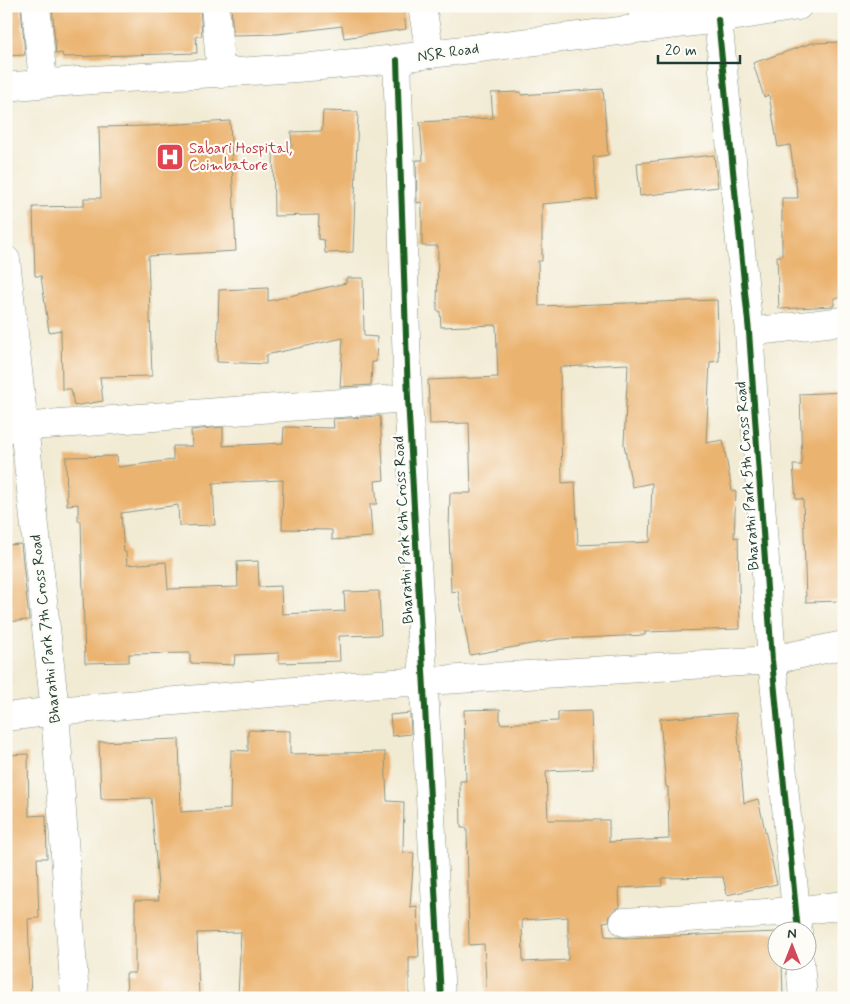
<svg xmlns="http://www.w3.org/2000/svg" width="850" height="1004" font-family="Mynerve,sans-serif">
<style>
.building{fill:#ebb36f;fill-rule:evenodd}
.lines{fill:none;stroke-linecap:round;stroke-linejoin:round}
.minor-casing{stroke:#889484;stroke-width:29}
.major-casing{stroke:#889484;stroke-width:29}
.minor{stroke:#fff;stroke-width:28}
.major{stroke:#fff;stroke-width:28}
.cycleway-casing{stroke:#fdfcf7;stroke-width:9}
.cycleway{stroke:#1b5e20;stroke-width:6}
.labels{text-anchor:middle;stroke-width:4.5;stroke-linejoin:round;paint-order:stroke}
.street-label{font-size:15px;fill:#1f3d34;stroke:#fdfcf7}
.health-label{font-size:15px;fill:#be3a42;stroke:#fdfcf7;text-anchor:start}
</style>
<rect width="100%" height="100%" fill="#fdfcf7"/>
<filter id="ink" filterUnits="userSpaceOnUse"><feTurbulence type="fractalNoise" baseFrequency=".02" numOctaves="2"/><feDisplacementMap in="SourceGraphic" scale="10" xChannelSelector="R" yChannelSelector="G"/><feConvolveMatrix kernelMatrix="1 2 1 2 8 2 1 2 1" color-interpolation-filters="sRGB"/></filter>
<filter id="wash" filterUnits="userSpaceOnUse"><feTurbulence type="fractalNoise" baseFrequency=".0096" numOctaves="4" result="noise"/><feDisplacementMap in="SourceGraphic" scale="20" xChannelSelector="R" yChannelSelector="G"/><feGaussianBlur stdDeviation="1.12" result="paint"/><feColorMatrix in="noise" values="0 0 0 0 0 0 0 0 0 0 0 0 0 0 0 0 0 1.4 0 .05"/><feComposite in="paint" operator="in"/></filter>
<g filter="url(#wash)">
<rect width="100%" height="100%" fill="#f2ebd4"/>
<g id="blocks">
<!-- building -->
<path class="building" d="M 6,6 L 21,6 L 25,55 L 6,56 Z
M 52,6 L 200,6 L 202,36 L 196,36 L 197,53 L 63,57 L 62,53 L 56,54 Z
M 231,6 L 403,6 L 406,29 L 344,38 L 342,26 L 278,34 L 233,35 Z
M 844,42 L 844,298 L 834,298 L 834,306 L 779,309 L 777,256 L 782,256 L 782,198 L 798,198 L 790,145 L 778,147 L 769,95 L 764,97 L 753,63 L 812,43 Z
M 603,89 L 608,155 L 593,157 L 597,199 L 542,204 L 542,261 L 538,261 L 539,306 L 717,300 L 719,361 L 710,362 L 706,443 L 723,440 L 732,491 L 736,491 L 734,538 L 738,537 L 740,629 L 645,632 L 645,635 L 559,639 L 470,655 L 458,591 L 451,592 L 449,529 L 450,493 L 471,493 L 469,423 L 430,424 L 428,380 L 498,377 L 496,325 L 441,327 L 440,311 L 437,311 L 438,246 L 422,246 L 422,202 L 417,203 L 416,160 L 423,160 L 420,122 L 493,118 L 491,93 L 521,92 L 521,95 ZM 628,364 L 624,444 L 632,487 L 652,483 L 650,542 L 578,545 L 575,482 L 562,483 L 560,367 Z
M 323,111 L 358,112 L 353,252 L 325,253 L 324,240 L 318,239 L 319,215 L 274,216 L 273,146 L 292,146 L 291,132 L 322,131 Z
M 230,121 L 236,251 L 148,256 L 152,376 L 100,377 L 103,401 L 74,406 L 71,389 L 62,389 L 61,330 L 49,332 L 41,276 L 35,276 L 33,207 L 84,206 L 84,198 L 101,198 L 99,127 L 148,126 Z
M 714,155 L 718,187 L 640,196 L 637,163 Z
M 346,278 L 363,278 L 364,336 L 377,337 L 376,362 L 372,362 L 371,385 L 340,387 L 343,338 L 266,355 L 266,364 L 217,362 L 219,290 L 268,288 L 268,301 L 346,283 Z
M 844,392 L 844,601 L 806,602 L 803,499 L 796,499 L 793,465 L 802,465 L 800,394 Z
M 380,416 L 384,480 L 375,481 L 377,504 L 370,504 L 372,537 L 332,540 L 332,530 L 282,529 L 283,480 L 213,483 L 215,525 L 179,526 L 178,505 L 121,513 L 124,552 L 126,552 L 127,565 L 166,562 L 168,589 L 238,587 L 237,562 L 258,561 L 259,587 L 281,586 L 282,614 L 345,611 L 344,592 L 379,591 L 381,635 L 339,636 L 340,661 L 279,663 L 279,653 L 235,655 L 234,665 L 190,663 L 190,653 L 129,654 L 129,662 L 85,663 L 81,521 L 78,521 L 78,504 L 67,505 L 66,457 L 117,456 L 118,467 L 173,460 L 173,446 L 192,446 L 191,430 L 223,427 L 223,446 L 283,443 L 284,427 L 334,428 L 333,419 Z
M 21,544 L 29,620 L 6,622 L 6,545 Z
M 500,709 L 500,724 L 558,721 L 558,712 L 591,711 L 593,769 L 546,771 L 548,820 L 609,820 L 609,842 L 669,839 L 668,787 L 666,787 L 660,719 L 736,713 L 744,803 L 758,799 L 777,884 L 727,895 L 723,877 L 662,878 L 662,886 L 619,888 L 620,907 L 615,909 L 610,915 L 609,921 L 603,922 L 605,936 L 625,938 L 778,932 L 778,962 L 782,962 L 783,998 L 571,998 L 571,996 L 487,998 L 484,944 L 469,945 L 467,828 L 461,828 L 460,781 L 466,781 L 464,710 ZM 568,917 L 568,960 L 523,962 L 522,920 Z
M 410,713 L 411,734 L 392,736 L 390,715 Z
M 248,730 L 290,731 L 290,754 L 385,752 L 387,801 L 404,802 L 403,852 L 414,853 L 410,907 L 417,906 L 419,957 L 409,957 L 409,998 L 269,998 L 238,996 L 241,932 L 197,933 L 199,998 L 127,998 L 126,973 L 135,973 L 135,900 L 159,900 L 151,798 L 101,799 L 99,742 L 179,739 L 181,812 L 230,809 L 231,750 L 248,751 Z
M 28,754 L 29,816 L 46,815 L 47,858 L 37,858 L 39,918 L 28,919 L 31,998 L 6,998 L 6,755 Z"/>
</g>
</g>
<g filter="url(#ink)">
<use href="#blocks" fill-opacity="0" stroke="#889484" stroke-width="1"/>
<g class="lines">
<!-- minor casing -->
<g class="minor-casing">
<path id="minor" d="M 36,6 L 43,83
M 215,6 L 221,74
M 422,6 L 430,54
M 641,6 L 647,28
M 718,19 L 749,332 L 772,660 L 798,932
M 397,60 L 408,398 L 441,998
M 6,260 L 55,711 L 75,998
M 749,332 L 844,321
M 6,428 L 408,398
M 6,717 L 55,711 L 378,684 L 772,660 L 844,645
M 624,922 L 796,911 L 844,905
M 800,962 L 803,998"/>
</g>
<!-- major casing -->
<g class="major-casing">
<path id="major" d="M 6,87 C 107,77 208,75 309,67 C 350,63 390,61 430,54 L 718,19 L 798,6"/>
</g>
<!-- minor -->
<use href="#minor" class="minor"/>
<!-- major -->
<use href="#major" class="major"/>
<!-- cycleway casing -->
<g class="cycleway-casing">
<path id="cycleway" d="M 718,19 L 749,332 L 772,660 L 798,932
M 397,60 L 408,398 L 441,998"/>
</g>
<!-- cycleway -->
<use href="#cycleway" class="cycleway"/>
</g>
</g>
<!-- icons -->
<defs>
<g id="hospital-square" transform="scale(1.4375)"><rect x="-9" y="-9" width="18" height="18" rx="4" fill="#e0444e" stroke="#fdfcf7"/><path d="M-5-5h3v3.5h4V-5h3V5h-3V1.5h-4V5h-3Z" fill="#fff"/></g>
</defs>
<g fill-rule="evenodd">
<use href="#hospital-square" x="170" y="157"/>
</g>
<g class="labels">
<!-- street labels -->
<g class="street-label">
<text transform="translate(448 52) rotate(-8)" y="5">NSR Road</text>
<text transform="translate(747 476) rotate(-94)" y="5">Bharathi Park 5th Cross Road</text>
<text transform="translate(403 530) rotate(-93)" y="5">Bharathi Park 6th Cross Road</text>
<text transform="translate(45 629) rotate(-96)" y="5">Bharathi Park 7th Cross Road</text>
</g>
<!-- health labels -->
<g class="health-label">
<text x="189" y="153">Sabari Hospital,<tspan x="189" dy="17">Coimbatore</tspan></text>
</g>
</g>
<!-- margin -->
<rect width="850" height="1004" fill="none" stroke="#fdfcf7" stroke-width="25"/>
<!-- north arrow -->
<g transform="translate(792 946)"><circle r="24" fill="#fdfcf7" stroke="#a4b0a9"/>
<path d="M0-4L9 19L0 12L-9 19Z" fill="#d1495b"/>
<text y="-8" font-size="14" font-weight="bold" text-anchor="middle" fill="#1f3d34">N</text>
</g>
<!-- scale -->
<path d="M658 55v8h82v-8" fill="none" stroke="#1f3d34" stroke-width="2.5"/>
<text x="665" y="55" font-size="15" fill="#1f3d34" stroke="#fdfcf7" stroke-width="4" paint-order="stroke">20 m</text>
</svg>
